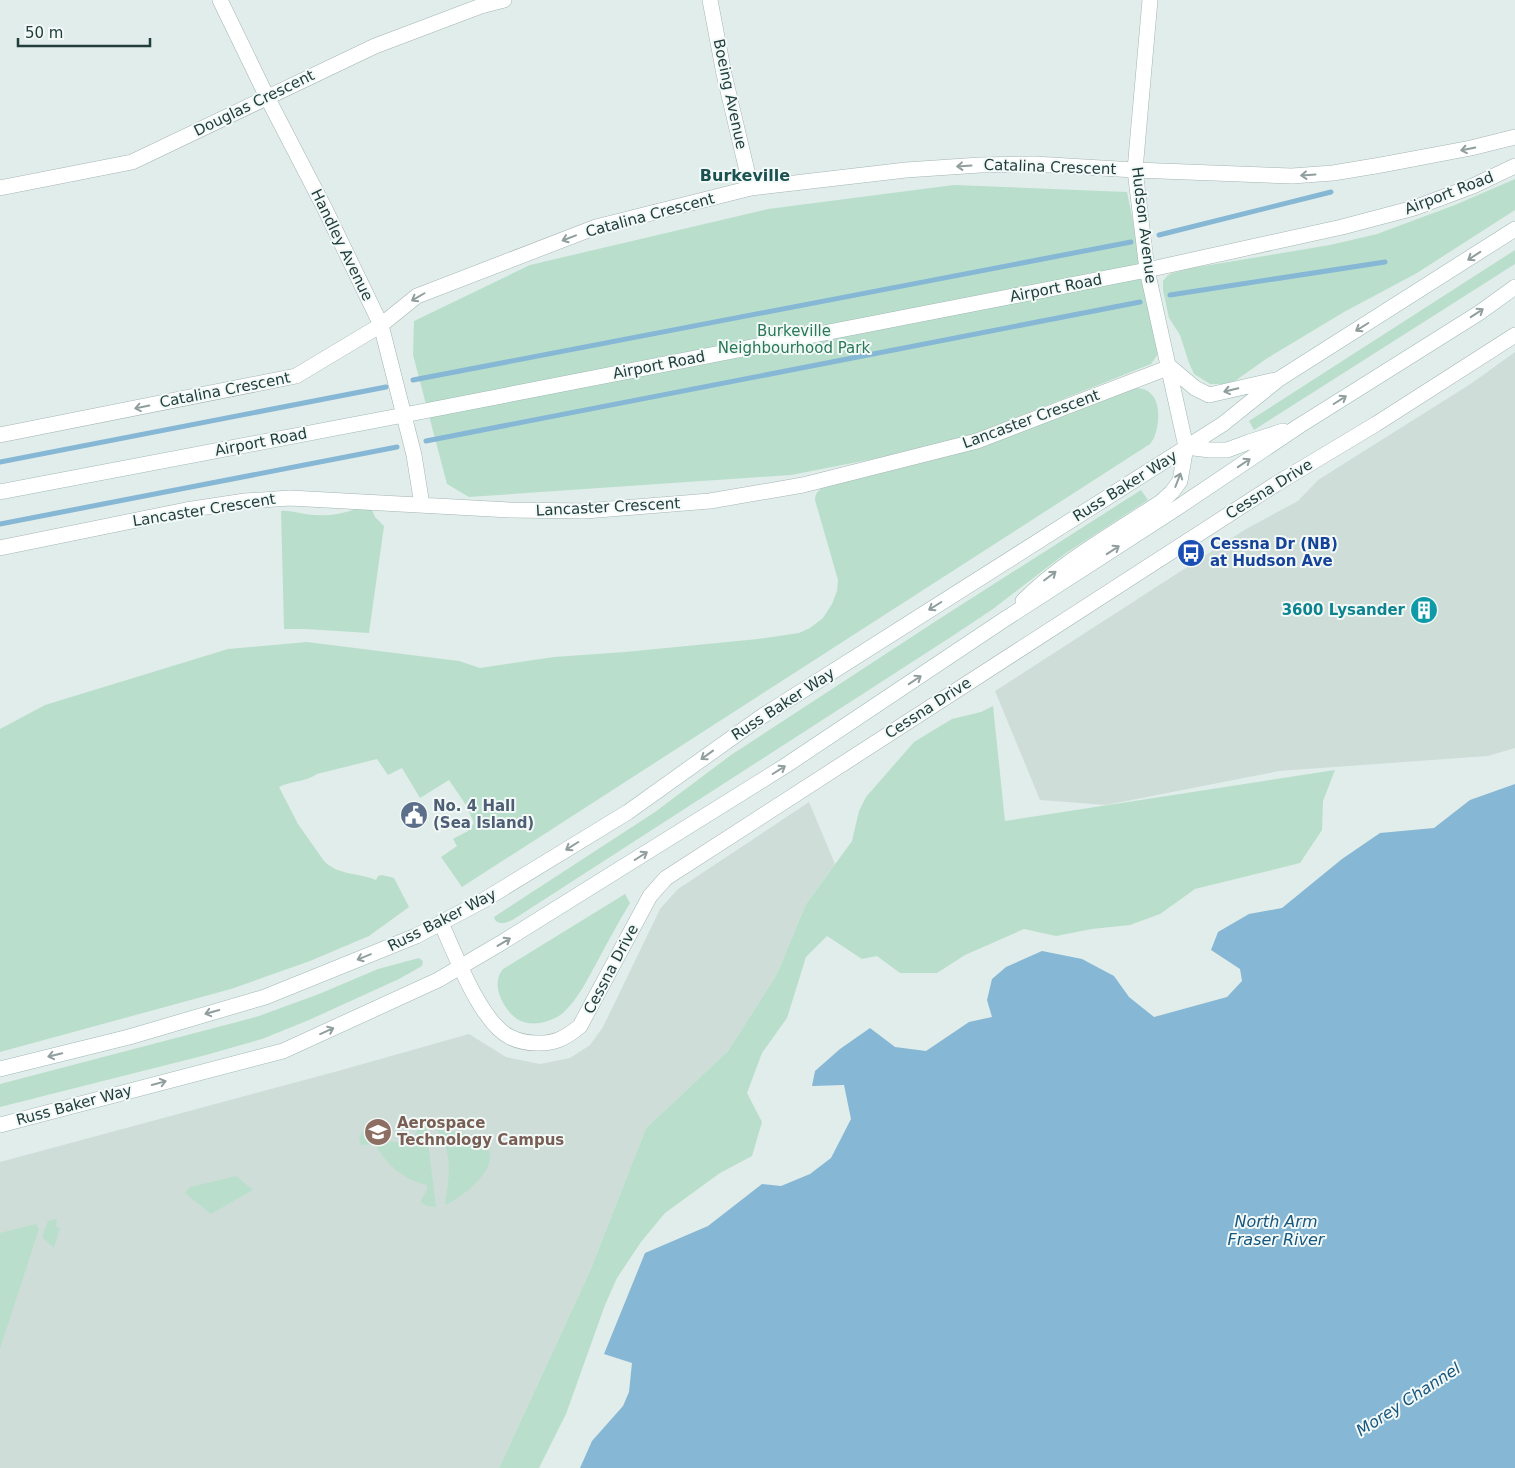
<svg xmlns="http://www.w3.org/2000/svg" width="1515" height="1468" font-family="'DejaVu Sans',sans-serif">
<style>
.built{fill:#cfddd9}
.green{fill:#b9dfcc}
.water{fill:#86b7d5}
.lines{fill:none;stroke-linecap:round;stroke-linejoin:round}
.stream{stroke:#86b7d5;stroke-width:5}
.street-casing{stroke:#a4b5b3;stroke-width:16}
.secondary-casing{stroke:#9fb9b5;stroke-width:16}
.street{stroke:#fff;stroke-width:15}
.secondary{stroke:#fff;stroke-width:15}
.oneway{stroke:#909e9e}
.labels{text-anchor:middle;stroke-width:4;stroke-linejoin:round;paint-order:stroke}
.street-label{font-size:15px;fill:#213e3d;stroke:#f2f9f7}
.park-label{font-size:15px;fill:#287859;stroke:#f2f9f7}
.transit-label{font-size:15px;font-weight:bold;fill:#164399;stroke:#f2f9f7;text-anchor:start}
.culture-label{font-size:15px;font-weight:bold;fill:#0d838f;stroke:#f2f9f7;text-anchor:end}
.service-label{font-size:15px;font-weight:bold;fill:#4e5e75;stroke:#f2f9f7;text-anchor:start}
.education-label{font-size:15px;font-weight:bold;fill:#785e54;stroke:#f2f9f7;text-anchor:start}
.neighbourhood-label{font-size:16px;font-weight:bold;fill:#1b5251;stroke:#f2f9f7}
.water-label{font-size:16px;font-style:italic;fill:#17567e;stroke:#f2f9f7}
</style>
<rect width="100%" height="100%" fill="#e1edea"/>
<!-- built -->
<path class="built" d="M 1515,352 L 1515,748 L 1488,756 L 1279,771 L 1106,805 L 1040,800 L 995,691 L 1246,529 L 1298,501 L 1318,480 L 1472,383 Z
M 809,802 L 835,864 L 806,904 L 777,974 L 728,1051 L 646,1128 L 590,1271 L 499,1468 L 0,1468 L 0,1162 L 338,1071 L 469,1034 L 506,1057 L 540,1064 L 570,1058 L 590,1045 L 603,1027 L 660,909 L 678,889 Z"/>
<!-- green -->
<path class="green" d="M 1515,179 L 1515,210 L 1417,273 L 1344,312 L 1266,359 L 1235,381 L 1225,384 L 1210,384 L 1194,374 L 1189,363 L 1180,335 L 1169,318 L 1163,290 L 1163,281 L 1167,276 L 1172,273 L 1192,268 L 1330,245 L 1377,234 L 1455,205 Z
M 954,185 L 1127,192 L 1160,351 L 1151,364 L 970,436 L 909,452 L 791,475 L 469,497 L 447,484 L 413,355 L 414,321 L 530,265 L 768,209 Z
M 1515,250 L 1515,264 L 1254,430 L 1249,421 Z
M 1138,388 C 1144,389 1148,390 1152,395 C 1162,405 1159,434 1150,444 L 462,887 L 441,857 L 457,846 L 453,839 L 468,831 L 474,823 L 466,805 L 449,780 L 420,798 L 402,768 L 388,775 L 377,759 L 317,774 C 306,782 291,781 279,787 L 298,824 L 324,861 C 337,875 359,873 376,880 L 378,876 L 382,875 L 394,878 L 409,907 L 369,936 L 310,961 L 231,989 L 0,1052 L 0,729 L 45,705 L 228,649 L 307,642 L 459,661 L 480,668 L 554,657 L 625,652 L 758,639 L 799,633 L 810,628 L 823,618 L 832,604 L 837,591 L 838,580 L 815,500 C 815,492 820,489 827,485 L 902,468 L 973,448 L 1129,389 Z
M 1141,490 L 1148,500 L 1066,553 L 993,609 L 954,635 L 514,919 C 508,922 501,926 495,920 L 494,917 L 655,812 L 731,755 L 936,621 Z
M 358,508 L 371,508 L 375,517 L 384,526 L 369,633 L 306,629 L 284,629 L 281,511 C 290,510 297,513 305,514 C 323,517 341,515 358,508 Z
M 993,706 L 1005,821 L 1335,770 L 1323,801 L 1322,830 L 1300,863 L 1195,889 L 1160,914 L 1130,925 L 1092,929 L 1056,936 L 1024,929 L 965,955 L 937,973 L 900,973 L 877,956 L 862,959 L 827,936 L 806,957 L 787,1018 L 762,1053 L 747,1093 L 762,1122 L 752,1156 L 720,1173 L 665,1213 L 641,1242 L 617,1278 L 605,1305 L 566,1414 L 539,1468 L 499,1468 L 590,1271 L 646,1128 L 728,1051 L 777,974 L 806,904 L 852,841 L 859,811 L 866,797 L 914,742 L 952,719 L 981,712 Z
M 625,894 L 630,903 C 618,923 607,943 596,964 C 587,980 578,999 564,1012 C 553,1022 531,1028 517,1019 C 503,1009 490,984 503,969 Z
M 419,958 L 423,961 L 422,966 L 399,979 L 309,1020 L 262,1039 L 206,1055 L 0,1107 L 0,1084 L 256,1017 L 319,994 L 378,969 Z
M 422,1125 L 426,1126 L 436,1207 L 427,1206 L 420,1202 L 427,1190 L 427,1185 C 403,1180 386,1164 375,1144 L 361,1145 L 359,1138 L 364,1128 L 376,1126 L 373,1139 L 410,1144 L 419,1126 Z
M 436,1129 C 447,1131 469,1133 478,1138 C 512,1160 465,1196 445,1205 C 449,1177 454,1153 436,1129 Z
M 236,1176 L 253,1190 L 211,1214 L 185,1193 L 190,1187 Z
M 57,1219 L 56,1227 L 60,1228 L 54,1248 L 42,1237 L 48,1221 Z
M 36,1224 L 39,1229 L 0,1349 L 0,1233 Z"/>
<!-- water -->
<path class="water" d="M 1515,784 L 1515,1468 L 580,1468 L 592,1441 L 623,1406 L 629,1392 L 632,1363 L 604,1354 L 645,1253 L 708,1226 L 762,1184 L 781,1186 L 810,1174 L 831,1158 L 851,1119 L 844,1085 L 812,1086 L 815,1071 L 840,1049 L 870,1028 L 895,1047 L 926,1051 L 969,1022 L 992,1017 L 987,1000 L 992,979 L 1006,967 L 1042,951 L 1082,959 L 1114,976 L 1129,997 L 1154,1017 L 1227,997 L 1242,981 L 1240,969 L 1211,950 L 1218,932 L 1249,914 L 1282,908 L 1342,859 L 1380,833 L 1434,828 L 1470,800 Z"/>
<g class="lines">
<!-- stream -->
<path class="stream" d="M 1159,235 L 1331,192
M 1170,295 L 1385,262
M 413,380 L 1131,242
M 426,441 L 1140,302
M 0,462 L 386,387
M 0,524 L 397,447"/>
<!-- street casing -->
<g class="street-casing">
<path id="street" d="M 220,0 L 267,97 L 324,207 L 381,325 L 414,455 L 422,505
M 710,0 L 724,74 L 751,188
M 1150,0 L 1135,170 L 1147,270 L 1342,227 L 1414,208 L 1473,186 L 1515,166
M 0,188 L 132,162 L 375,46 L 481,6 L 504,0
M 0,435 L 296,376 L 381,325 L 417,296 L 596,227 L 751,188 L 906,170 L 980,165 L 1034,164 L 1135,170 L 1292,176 L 1333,173 L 1381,165 L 1471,148 L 1515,137
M 0,548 L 186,510 L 245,501 L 290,498 L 510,510 L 585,511 L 710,501 L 803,485 L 977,441 L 1170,367
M 441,923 C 455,953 480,1022 510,1037 C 518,1041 527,1043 536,1043 C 554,1044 566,1038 580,1026 L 650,896 L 666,878 L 1276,484 L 1376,424 L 1515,335"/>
</g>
<!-- secondary casing -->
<g class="secondary-casing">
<path id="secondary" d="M 1170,367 L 1195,388 L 1209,395 L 1275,380
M 1186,447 L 1210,450 L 1227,450 L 1249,442 L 1283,431
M 0,492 L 404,415 L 1147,270 L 1186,447 L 1180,481 L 1172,492 L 1161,502 C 1114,533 1063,561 1023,601
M 0,1069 L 129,1037 L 265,997 L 416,936 L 484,900 L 628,812 L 761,717 L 1223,424 L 1279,379 L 1515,229
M 0,1125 L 283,1051 L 438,980 L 501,943 L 785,766 L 1002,621 L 1174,510 L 1299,426 L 1479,313 L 1515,287"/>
</g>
<!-- street -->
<use href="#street" class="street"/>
<!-- secondary -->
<use href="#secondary" class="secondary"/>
</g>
<!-- one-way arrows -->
<defs><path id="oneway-shaft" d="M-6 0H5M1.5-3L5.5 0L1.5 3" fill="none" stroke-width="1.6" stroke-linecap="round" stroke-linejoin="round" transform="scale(1.25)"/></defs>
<g class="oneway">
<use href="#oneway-shaft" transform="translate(1468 149) rotate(168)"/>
<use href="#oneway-shaft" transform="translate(964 166) rotate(176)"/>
<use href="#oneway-shaft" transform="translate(1308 175) rotate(176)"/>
<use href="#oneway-shaft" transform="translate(569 238) rotate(159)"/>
<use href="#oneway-shaft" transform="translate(1474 256) rotate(147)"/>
<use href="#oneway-shaft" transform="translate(418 297) rotate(150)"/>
<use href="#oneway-shaft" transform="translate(1477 313) rotate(-33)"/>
<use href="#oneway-shaft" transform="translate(1362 327) rotate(148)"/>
<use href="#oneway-shaft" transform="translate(1231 390) rotate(167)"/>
<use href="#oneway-shaft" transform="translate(1340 400) rotate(-32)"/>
<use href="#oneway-shaft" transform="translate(142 407) rotate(169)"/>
<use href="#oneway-shaft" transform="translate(1244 463) rotate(-34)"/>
<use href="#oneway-shaft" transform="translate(1178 480) rotate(-69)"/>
<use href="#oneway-shaft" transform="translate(1113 550) rotate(-33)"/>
<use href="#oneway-shaft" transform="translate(1050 576) rotate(-37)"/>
<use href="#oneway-shaft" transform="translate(935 606) rotate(148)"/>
<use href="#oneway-shaft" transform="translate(915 680) rotate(-34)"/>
<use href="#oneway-shaft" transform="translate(707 755) rotate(144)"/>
<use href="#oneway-shaft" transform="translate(779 770) rotate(-32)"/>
<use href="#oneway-shaft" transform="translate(572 846) rotate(148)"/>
<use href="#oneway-shaft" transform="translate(641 856) rotate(-32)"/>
<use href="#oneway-shaft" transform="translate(504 942) rotate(-31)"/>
<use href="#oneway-shaft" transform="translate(364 957) rotate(158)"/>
<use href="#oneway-shaft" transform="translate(212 1012) rotate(164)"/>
<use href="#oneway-shaft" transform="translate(327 1031) rotate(-24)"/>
<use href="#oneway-shaft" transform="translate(55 1055) rotate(166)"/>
<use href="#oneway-shaft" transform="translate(159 1083) rotate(-15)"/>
</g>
<!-- icons -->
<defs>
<g id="bus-disc" transform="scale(1.4375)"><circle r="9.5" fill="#1a4fb4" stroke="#f2f9f7"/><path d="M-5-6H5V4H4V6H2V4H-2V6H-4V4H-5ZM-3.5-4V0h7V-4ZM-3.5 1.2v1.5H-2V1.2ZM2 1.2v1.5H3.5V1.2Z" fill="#fff"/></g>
<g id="building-disc" transform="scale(1.4375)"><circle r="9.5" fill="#0f9aa8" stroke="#f2f9f7"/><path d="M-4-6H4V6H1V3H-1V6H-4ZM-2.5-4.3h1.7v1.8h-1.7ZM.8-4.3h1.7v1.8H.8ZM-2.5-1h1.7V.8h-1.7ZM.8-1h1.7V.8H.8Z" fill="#fff"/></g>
<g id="civic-disc" transform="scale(1.4375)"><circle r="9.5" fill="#5c6f8a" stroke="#f2f9f7"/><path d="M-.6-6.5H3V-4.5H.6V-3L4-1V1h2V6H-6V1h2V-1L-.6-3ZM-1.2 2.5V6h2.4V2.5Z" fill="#fff"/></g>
<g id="university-disc" transform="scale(1.4375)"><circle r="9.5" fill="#8d6e63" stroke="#f2f9f7"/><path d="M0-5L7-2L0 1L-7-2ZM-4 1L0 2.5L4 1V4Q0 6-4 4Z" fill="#fff"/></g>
</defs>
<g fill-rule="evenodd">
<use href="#bus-disc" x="1191" y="553"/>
<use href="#building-disc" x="1424" y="610"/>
<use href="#civic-disc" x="414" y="815"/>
<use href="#university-disc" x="378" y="1132"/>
</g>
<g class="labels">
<!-- street labels -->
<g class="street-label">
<text transform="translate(730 94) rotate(78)" y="5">Boeing Avenue</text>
<text transform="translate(254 103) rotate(-26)" y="5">Douglas Crescent</text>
<text transform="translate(1050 167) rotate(2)" y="5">Catalina Crescent</text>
<text transform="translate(1449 193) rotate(-21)" y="5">Airport Road</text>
<text transform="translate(650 215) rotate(-15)" y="5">Catalina Crescent</text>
<text transform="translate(1144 225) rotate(83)" y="5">Hudson Avenue</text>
<text transform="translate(342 245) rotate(64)" y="5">Handley Avenue</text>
<text transform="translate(1056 288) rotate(-11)" y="5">Airport Road</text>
<text transform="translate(659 365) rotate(-11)" y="5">Airport Road</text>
<text transform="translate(225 390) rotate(-11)" y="5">Catalina Crescent</text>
<text transform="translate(1031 419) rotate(-20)" y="5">Lancaster Crescent</text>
<text transform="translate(261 442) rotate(-11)" y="5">Airport Road</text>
<text transform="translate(1125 486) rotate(-32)" y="5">Russ Baker Way</text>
<text transform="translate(1269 489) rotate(-32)" y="5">Cessna Drive</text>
<text transform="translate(608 507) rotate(-3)" y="5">Lancaster Crescent</text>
<text transform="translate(204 510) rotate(-9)" y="5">Lancaster Crescent</text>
<text transform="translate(783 704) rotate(-33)" y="5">Russ Baker Way</text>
<text transform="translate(928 708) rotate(-33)" y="5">Cessna Drive</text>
<text transform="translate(442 920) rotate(-27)" y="5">Russ Baker Way</text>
<text transform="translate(611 969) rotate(-62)" y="5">Cessna Drive</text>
<text transform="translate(74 1105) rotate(-15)" y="5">Russ Baker Way</text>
</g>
<!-- park labels -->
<g class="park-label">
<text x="794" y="336">Burkeville<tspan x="794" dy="17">Neighbourhood Park</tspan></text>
</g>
<!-- transit labels -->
<g class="transit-label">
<text x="1210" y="549">Cessna Dr (NB)<tspan x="1210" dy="17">at Hudson Ave</tspan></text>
</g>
<!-- culture labels -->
<g class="culture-label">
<text x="1405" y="615">3600 Lysander</text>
</g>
<!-- service labels -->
<g class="service-label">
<text x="433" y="811">No. 4 Hall<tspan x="433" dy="17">(Sea Island)</tspan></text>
</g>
<!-- education labels -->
<g class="education-label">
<text x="397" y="1128">Aerospace<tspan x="397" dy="17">Technology Campus</tspan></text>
</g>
<!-- neighbourhood labels -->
<g class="neighbourhood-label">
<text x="745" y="181">Burkeville</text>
</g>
<!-- water labels -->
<g class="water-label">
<text x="1276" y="1227">North Arm<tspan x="1276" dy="18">Fraser River</tspan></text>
<text transform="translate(1408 1399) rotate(-33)" y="6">Morey Channel</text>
</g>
</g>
<!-- scale -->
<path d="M18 38v8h132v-8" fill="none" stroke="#213e3d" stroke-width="2.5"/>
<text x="25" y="38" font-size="15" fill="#213e3d" stroke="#f2f9f7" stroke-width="4" paint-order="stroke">50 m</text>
</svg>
